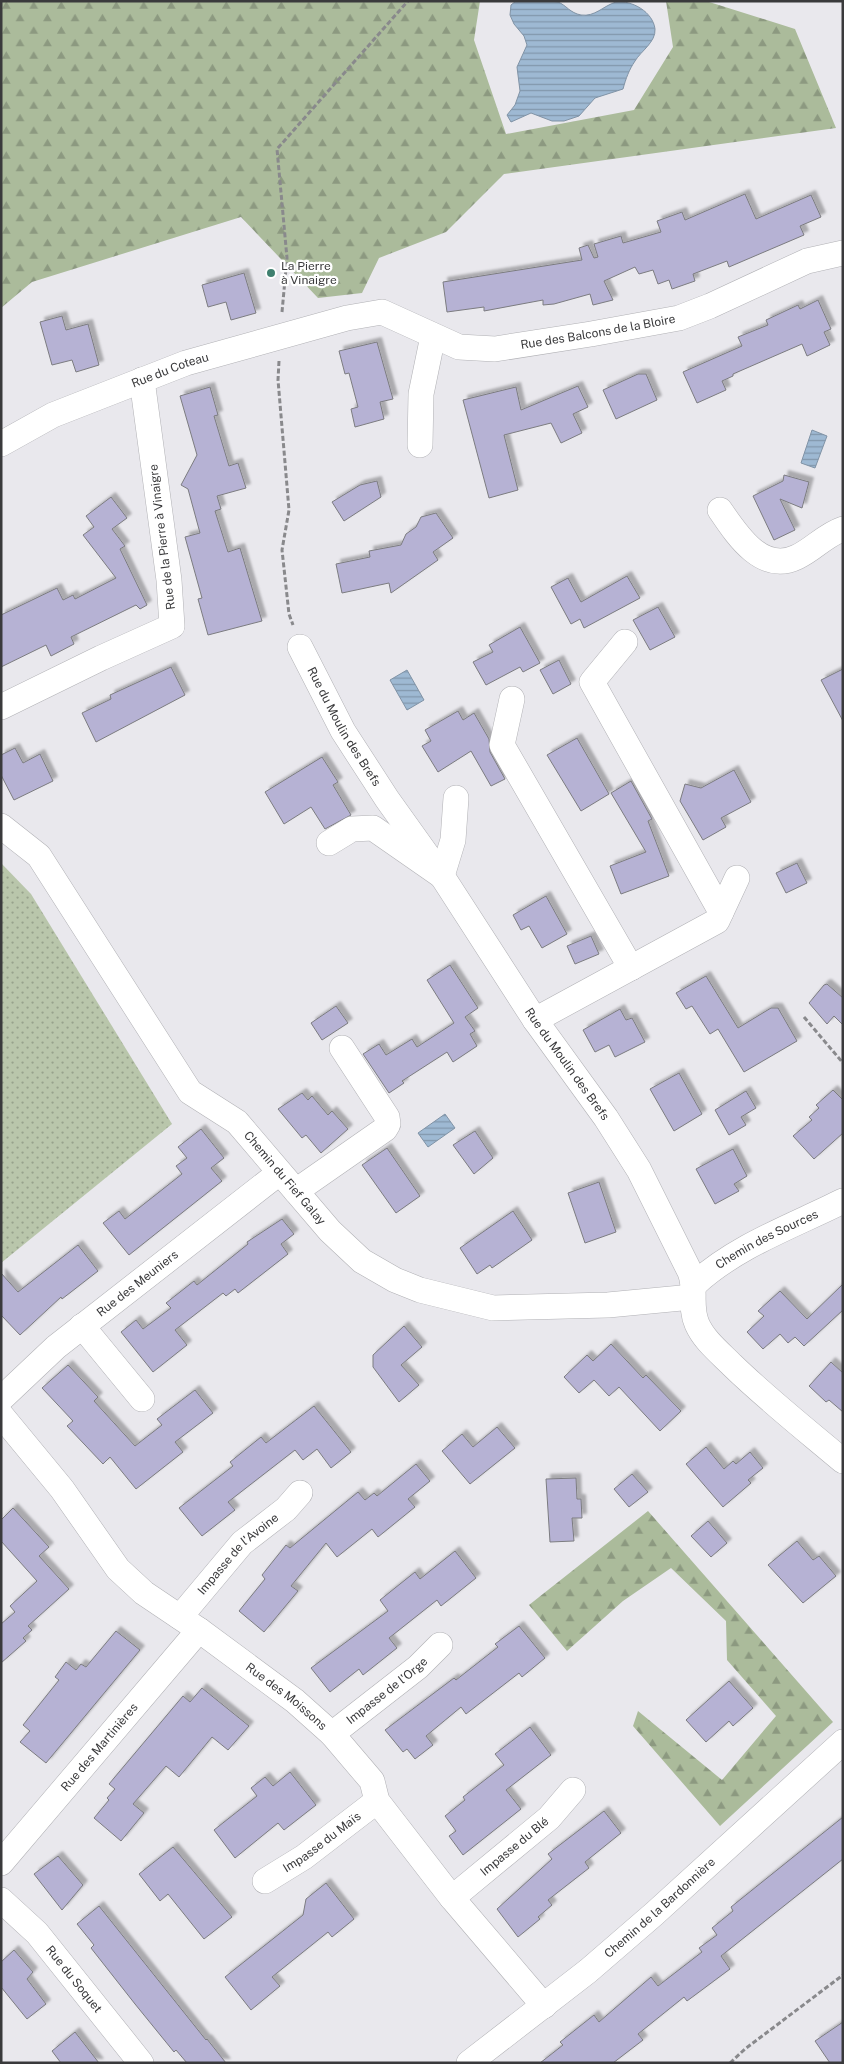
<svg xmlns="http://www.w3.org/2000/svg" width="844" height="2064" font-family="'Public Sans',sans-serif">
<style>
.green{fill:url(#green-dots)}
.forest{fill:url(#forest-firs)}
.water{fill:url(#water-rules);stroke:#8093a6}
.building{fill:#b6b2d4;stroke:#7c7c80;filter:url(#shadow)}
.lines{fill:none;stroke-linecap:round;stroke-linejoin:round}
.minor-casing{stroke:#b1b1b5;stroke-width:26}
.path{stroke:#89898c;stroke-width:3;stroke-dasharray:5 2.5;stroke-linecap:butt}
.minor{stroke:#fff;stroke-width:25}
.poi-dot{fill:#3f806f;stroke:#fff;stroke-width:2}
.labels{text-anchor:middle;stroke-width:4.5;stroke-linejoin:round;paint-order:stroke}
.poi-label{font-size:12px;fill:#3a3a3c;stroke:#fff;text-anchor:start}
.street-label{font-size:12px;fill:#3a3a3c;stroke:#fff}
</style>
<defs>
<pattern id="green-dots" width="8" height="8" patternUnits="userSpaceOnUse" patternTransform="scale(1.25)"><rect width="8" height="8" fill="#b9c6ab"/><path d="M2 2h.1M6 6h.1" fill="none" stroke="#97a28c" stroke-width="1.8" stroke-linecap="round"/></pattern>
<pattern id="forest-firs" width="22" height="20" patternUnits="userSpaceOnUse" patternTransform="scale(1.25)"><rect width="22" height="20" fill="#abbb9b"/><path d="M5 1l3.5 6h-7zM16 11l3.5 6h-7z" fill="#8c9980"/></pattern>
<pattern id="water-rules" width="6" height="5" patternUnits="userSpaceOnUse" patternTransform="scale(1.25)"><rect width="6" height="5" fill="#9eb9d3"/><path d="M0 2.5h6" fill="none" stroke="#8297ac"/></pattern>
<filter id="shadow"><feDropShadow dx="4.5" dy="-4.5" stdDeviation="1" flood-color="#0004"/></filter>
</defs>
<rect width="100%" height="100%" fill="#e9e8ed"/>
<!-- green -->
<path class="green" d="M 1,863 L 31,894 L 172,1124 L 1,1263 Z"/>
<!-- forest -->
<path class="forest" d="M 1,1 L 480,1 L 474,40 L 506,134 L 634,110 L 673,47 L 666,1 L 706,1 L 795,29 L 836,128 L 504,174 L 446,232 L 379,258 L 362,293 L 318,298 L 241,217 L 32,282 L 1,308 Z
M 648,1511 L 833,1722 L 720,1826 L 633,1726 L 638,1711 L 722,1780 L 776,1716 L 727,1660 L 726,1621 L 671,1568 L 623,1601 L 567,1651 L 529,1605 Z"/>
<!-- water -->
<path class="water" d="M 516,1 C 527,1 547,0 558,2 C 566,5 570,13 581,15 C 595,17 603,6 616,2 C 632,0 653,12 655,29 C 656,42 641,51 635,61 C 629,70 626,78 623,89 L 595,98 L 579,116 L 564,121 L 552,121 L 531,113 L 511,122 L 507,115 L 515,105 L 520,91 L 517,67 L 527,45 L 524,36 L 514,24 L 510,15 L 511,5 Z
M 812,430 L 827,436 L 815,468 L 801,463 Z
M 407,670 L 424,700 L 407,710 L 390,680 Z
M 445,1114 L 455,1128 L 428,1147 L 418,1133 Z"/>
<!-- building -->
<path class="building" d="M 745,194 L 756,219 L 811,195 L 821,217 L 800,226 L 804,235 L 729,267 L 727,261 L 693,274 L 695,281 L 672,289 L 669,280 L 658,284 L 653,270 L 639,274 L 635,267 L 604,281 L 613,300 L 593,305 L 590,294 L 554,304 L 543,305 L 543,300 L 484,311 L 484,307 L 447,312 L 443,282 L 582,260 L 579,248 L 588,245 L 594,258 L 598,257 L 594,244 L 621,236 L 623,243 L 661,232 L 657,221 L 682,212 L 685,220 Z
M 244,273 L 256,313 L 231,320 L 226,302 L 208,307 L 202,285 Z
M 818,300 L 831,329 L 824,332 L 830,345 L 807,356 L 802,344 L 733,374 L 733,376 L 722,381 L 726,390 L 697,403 L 683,372 L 742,346 L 738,337 L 768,325 L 766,320 L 798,305 L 800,309 Z
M 62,316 L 66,330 L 88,324 L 99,365 L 76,372 L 72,360 L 52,365 L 40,322 Z
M 377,342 L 393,399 L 380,402 L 384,419 L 355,427 L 351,409 L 358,407 L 349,373 L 345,374 L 339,351 Z
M 638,374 L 646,374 L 657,400 L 616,419 L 603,390 Z
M 578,386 L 588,407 L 573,414 L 582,433 L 561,443 L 551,423 L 504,435 L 518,490 L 489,498 L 463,400 L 516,387 L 521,410 Z
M 210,387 L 218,415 L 214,416 L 229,466 L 238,463 L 246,488 L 217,496 L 221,509 L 215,511 L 228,552 L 240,548 L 262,621 L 208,635 L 198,599 L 202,598 L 185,537 L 200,533 L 188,489 L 181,485 L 197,455 L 180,396 Z
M 784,475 L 809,482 L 802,508 L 780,499 L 795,530 L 774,540 L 753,496 L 783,481 Z
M 377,481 L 381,497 L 344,521 L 332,502 L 360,485 Z
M 111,497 L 127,518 L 112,529 L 125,546 L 120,549 L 147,605 L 140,609 L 136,605 L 71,637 L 74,644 L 51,656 L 46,645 L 1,667 L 1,615 L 57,588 L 63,600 L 73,595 L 75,599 L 116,578 L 83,535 L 94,527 L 86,516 Z
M 436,513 L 453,538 L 433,552 L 438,560 L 391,593 L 389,583 L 342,593 L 336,564 L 370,557 L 369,551 L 401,545 L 406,534 L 416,527 L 421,517 Z
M 627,576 L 640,598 L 584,628 L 580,619 L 571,624 L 551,587 L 568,578 L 581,602 Z
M 658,607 L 675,637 L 650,650 L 633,620 Z
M 520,627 L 540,663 L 523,672 L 520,667 L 486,685 L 473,662 L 493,652 L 489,645 Z
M 559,660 L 571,684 L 553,694 L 540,670 Z
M 171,667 L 185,695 L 96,742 L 82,713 L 111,699 L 110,695 Z
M 843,669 L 843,721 L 821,680 Z
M 458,711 L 463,720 L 474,713 L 489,739 L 490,752 L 505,779 L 491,786 L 471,751 L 438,772 L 422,746 L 431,741 L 425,730 Z
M 577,738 L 609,794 L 581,811 L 547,755 Z
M 15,748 L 23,763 L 40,754 L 53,781 L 14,800 L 1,775 L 1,755 Z
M 322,757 L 338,782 L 333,785 L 351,815 L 325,829 L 311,807 L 284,824 L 265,792 Z
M 734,770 L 751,802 L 721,818 L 726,827 L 703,840 L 680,801 L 685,784 L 701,788 Z
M 631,781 L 652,819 L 648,821 L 669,876 L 621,894 L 610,866 L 646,852 L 611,793 Z
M 797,863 L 807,883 L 786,893 L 776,873 Z
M 546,896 L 567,934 L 542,948 L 529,926 L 521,930 L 513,915 Z
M 591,936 L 599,954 L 575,964 L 567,946 Z
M 450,965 L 478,1008 L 465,1017 L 475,1031 L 470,1034 L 477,1046 L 453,1062 L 447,1052 L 402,1081 L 404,1083 L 389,1093 L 363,1054 L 379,1044 L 386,1055 L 412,1039 L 417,1047 L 454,1023 L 427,980 Z
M 706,976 L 738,1028 L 771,1008 L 778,1008 L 797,1041 L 744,1072 L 718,1029 L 710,1034 L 692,1006 L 686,1009 L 676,993 Z
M 827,984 L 843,998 L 843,1025 L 834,1016 L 827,1024 L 809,1003 L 824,985 Z
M 336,1006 L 348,1023 L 322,1040 L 311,1023 Z
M 620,1009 L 626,1020 L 632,1018 L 645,1042 L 615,1057 L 609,1045 L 595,1052 L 583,1030 Z
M 679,1073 L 702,1114 L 674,1131 L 650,1089 Z
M 833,1090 L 843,1100 L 843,1133 L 814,1159 L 793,1136 L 812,1120 L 809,1117 L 819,1108 L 816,1105 Z
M 746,1091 L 756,1108 L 741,1117 L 746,1125 L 729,1135 L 715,1110 Z
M 302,1093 L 308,1100 L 312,1096 L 328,1115 L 332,1111 L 348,1129 L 321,1153 L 306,1135 L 302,1138 L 278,1109 Z
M 201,1129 L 224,1158 L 211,1168 L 222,1181 L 129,1255 L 103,1223 L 119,1211 L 125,1219 L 182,1174 L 176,1166 L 187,1158 L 178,1147 Z
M 475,1131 L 493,1158 L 474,1174 L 453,1145 Z
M 387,1148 L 420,1196 L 396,1213 L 362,1165 Z
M 733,1149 L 747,1176 L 734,1184 L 739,1191 L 715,1204 L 696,1169 Z
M 599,1182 L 616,1232 L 585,1243 L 568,1193 Z
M 513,1211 L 532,1240 L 492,1268 L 490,1265 L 477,1274 L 460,1248 Z
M 282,1219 L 294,1234 L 281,1244 L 288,1254 L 238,1293 L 235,1289 L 226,1296 L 223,1293 L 175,1330 L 187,1345 L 153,1372 L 121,1332 L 136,1320 L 143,1329 L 171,1308 L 166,1303 L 194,1281 L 197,1285 L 248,1244 L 247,1242 Z
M 78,1245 L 98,1271 L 62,1299 L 61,1297 L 20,1335 L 1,1315 L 1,1273 L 18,1292 Z
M 843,1284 L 843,1310 L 804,1346 L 795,1337 L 788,1343 L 780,1334 L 763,1349 L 747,1332 L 764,1316 L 758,1311 L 780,1291 L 807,1319 Z
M 404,1326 L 422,1347 L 401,1365 L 419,1385 L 399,1402 L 373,1367 L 373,1355 Z
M 611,1344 L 643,1378 L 646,1375 L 681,1411 L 660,1431 L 619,1387 L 609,1396 L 594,1380 L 579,1393 L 564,1377 L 587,1355 L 593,1361 Z
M 831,1362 L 843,1373 L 843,1412 L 829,1400 L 826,1402 L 809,1386 Z
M 68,1365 L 98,1397 L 94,1401 L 135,1446 L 162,1425 L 157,1419 L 195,1390 L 213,1413 L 175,1442 L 183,1452 L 136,1489 L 110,1457 L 103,1464 L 67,1426 L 73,1421 L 42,1388 Z
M 314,1406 L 351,1452 L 331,1468 L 317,1449 L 303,1460 L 295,1450 L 228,1502 L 235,1510 L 202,1536 L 179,1508 L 233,1466 L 230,1462 L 261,1437 L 266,1443 Z
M 497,1427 L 515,1448 L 470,1484 L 442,1451 L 462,1434 L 473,1447 Z
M 706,1447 L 724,1469 L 733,1461 L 736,1464 L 750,1452 L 763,1468 L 748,1480 L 751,1483 L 723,1507 L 686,1464 Z
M 416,1464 L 430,1481 L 408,1499 L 415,1507 L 378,1537 L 372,1529 L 337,1557 L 326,1543 L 291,1586 L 298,1591 L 264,1632 L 239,1611 L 265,1579 L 262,1575 L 286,1545 L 290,1548 L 358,1492 L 365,1500 L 374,1493 L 377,1496 Z
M 632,1474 L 648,1492 L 629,1507 L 614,1489 Z
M 576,1478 L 577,1499 L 581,1499 L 582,1518 L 572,1518 L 574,1541 L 550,1542 L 546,1479 Z
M 13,1508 L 49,1547 L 39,1556 L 69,1589 L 28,1626 L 32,1630 L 23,1638 L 26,1641 L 1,1663 L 1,1624 L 15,1612 L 10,1606 L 37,1581 L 1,1541 L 1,1520 Z
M 708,1521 L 727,1543 L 711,1557 L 691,1536 Z
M 797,1541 L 813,1560 L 819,1556 L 836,1576 L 803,1603 L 768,1565 Z
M 455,1551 L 476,1578 L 441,1606 L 437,1600 L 389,1638 L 397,1648 L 363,1675 L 359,1669 L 330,1692 L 311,1668 L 388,1611 L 380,1600 L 415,1572 L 420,1579 Z
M 519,1626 L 545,1658 L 522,1677 L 519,1673 L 466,1714 L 461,1707 L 426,1736 L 433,1745 L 415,1759 L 407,1749 L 403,1752 L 385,1730 L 454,1678 L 456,1680 L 498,1647 L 495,1644 Z
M 116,1631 L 140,1650 L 46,1763 L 20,1742 L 30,1731 L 23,1725 L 59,1680 L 55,1677 L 66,1662 L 76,1670 L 81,1664 L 86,1667 Z
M 729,1681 L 753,1708 L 733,1726 L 729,1721 L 706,1742 L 686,1720 Z
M 202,1688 L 249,1726 L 228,1750 L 212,1737 L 179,1777 L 166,1766 L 133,1804 L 144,1813 L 121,1841 L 94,1818 L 109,1800 L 107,1798 L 115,1789 L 109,1784 L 183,1696 L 190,1702 Z
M 530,1727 L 551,1755 L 506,1790 L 521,1809 L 463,1855 L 449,1836 L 456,1831 L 445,1816 L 465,1800 L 463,1797 L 504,1765 L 495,1754 Z
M 290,1772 L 316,1805 L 284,1830 L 278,1823 L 235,1858 L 214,1830 L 257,1796 L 251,1788 L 265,1777 L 273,1786 Z
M 604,1811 L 621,1833 L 585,1862 L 589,1868 L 548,1900 L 552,1905 L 538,1917 L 540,1919 L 518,1937 L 497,1909 L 552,1859 L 548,1854 Z
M 843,1817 L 843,1859 L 721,1956 L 730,1969 L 687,2001 L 684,1997 L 638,2034 L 643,2040 L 613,2063 L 540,2063 L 563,2045 L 560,2042 L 594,2015 L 599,2022 L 651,1977 L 658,1986 L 702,1952 L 699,1948 L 717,1935 L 712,1928 L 733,1911 L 731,1907 Z
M 173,1847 L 232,1917 L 204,1939 L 168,1894 L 160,1901 L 139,1874 Z
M 58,1856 L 83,1885 L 62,1910 L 34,1874 Z
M 326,1883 L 354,1919 L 332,1937 L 328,1932 L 272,1977 L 280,1986 L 251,2010 L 225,1977 L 303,1915 L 306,1899 Z
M 99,1906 L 206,2040 L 207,2039 L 226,2063 L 187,2063 L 176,2050 L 174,2052 L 135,2004 L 91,1948 L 94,1945 L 77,1924 Z
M 14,1950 L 33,1972 L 27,1979 L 46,2004 L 27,2019 L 1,1987 L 1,1962 Z
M 843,2022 L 843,2063 L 830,2063 L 815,2041 Z
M 75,2032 L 99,2063 L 61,2063 L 52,2051 Z"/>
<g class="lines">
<!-- minor casing -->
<g class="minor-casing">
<g id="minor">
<path id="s1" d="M 1,444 L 53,415 L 186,363 L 347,318 L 382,312 L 459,347 L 495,349 L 591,334 L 679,318 L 710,306 L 807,261 L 843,253"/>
<path d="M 420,445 L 421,394 L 433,336"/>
<path d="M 720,510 C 737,535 762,574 797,557 C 814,549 825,535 843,529"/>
<path d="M 625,642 L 592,682 L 721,912"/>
<path id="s2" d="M 300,647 L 343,731 L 387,799 L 442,876 L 535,1020 L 606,1118 L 639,1170 L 690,1272 C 697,1289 689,1306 697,1324 C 704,1340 719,1352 732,1365 C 767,1399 805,1429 843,1461"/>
<path d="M 512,699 L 502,745 L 631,968"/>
<path d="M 1,707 L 101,658 L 172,626 L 169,580 L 142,380"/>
<path id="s3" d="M 1,826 L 39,856 L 190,1092 L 237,1122 L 330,1231 L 362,1261 L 395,1280 L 420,1290 L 493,1308 L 608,1305 L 692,1297"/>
<path d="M 329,843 L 352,829 L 373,828 L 442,876 L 453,840 L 456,798"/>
<path d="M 535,1020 L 717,921 L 737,878"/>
<path d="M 296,1191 L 385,1129 L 388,1124 L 387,1117 L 342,1048"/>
<path id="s4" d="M 695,1284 C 736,1246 793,1226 843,1201"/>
<path d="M 82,1326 L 142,1399"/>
<path id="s5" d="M 1,1399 L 56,1347 L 279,1173"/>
<path id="s6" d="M 1,1415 L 62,1489 L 118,1569 L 144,1593 L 199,1630 L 295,1701 L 332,1734 L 372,1781 L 377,1801 L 452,1898 L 544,2006"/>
<path id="s7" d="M 180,1617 L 242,1543 L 286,1509 L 300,1493"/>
<path id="s8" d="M 332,1734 L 418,1667 L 440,1645"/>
<path id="s9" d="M 1,1863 L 199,1630"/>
<path id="s10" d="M 265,1881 L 304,1857 L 377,1801"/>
<path id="s11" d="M 452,1898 L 549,1818 L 573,1790"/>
<path id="s12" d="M 1,1900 L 37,1933 L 141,2063"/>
<path id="s13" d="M 469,2063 L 588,1971 L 654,1914 L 843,1742"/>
</g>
</g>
<!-- path -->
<path class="path" d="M 282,312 L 287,258 L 277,149 L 408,1
M 279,361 L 278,380 L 289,510 L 282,550 L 289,614 L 293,625
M 804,1017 L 843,1063
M 730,2063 L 745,2049 L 843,1975"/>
<!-- minor -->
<use href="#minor" class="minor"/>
</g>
<!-- markers -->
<circle class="poi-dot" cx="271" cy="273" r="5"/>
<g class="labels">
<!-- poi labels -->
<g class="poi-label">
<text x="281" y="270">La Pierre<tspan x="281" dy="14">à Vinaigre</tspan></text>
</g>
<!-- street labels -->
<g class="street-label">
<text dy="4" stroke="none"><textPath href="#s1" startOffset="630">Rue des Balcons de la Bloire</textPath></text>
<text dy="4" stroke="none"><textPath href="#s1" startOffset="185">Rue du Coteau</textPath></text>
<text transform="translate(162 537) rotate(-97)" y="4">Rue de la Pierre à Vinaigre</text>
<text dy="4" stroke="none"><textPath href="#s2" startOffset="91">Rue du Moulin des Brefs</textPath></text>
<text dy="4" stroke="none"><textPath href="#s2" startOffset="496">Rue du Moulin des Brefs</textPath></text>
<text dy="4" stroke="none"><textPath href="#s3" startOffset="458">Chemin du Fief Galay</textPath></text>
<text dy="4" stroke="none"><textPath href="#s4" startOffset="85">Chemin des Sources</textPath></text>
<text dy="4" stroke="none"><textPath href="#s5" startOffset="179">Rue des Meuniers</textPath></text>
<text dy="4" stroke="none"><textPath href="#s7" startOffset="86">Impasse de l'Avoine</textPath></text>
<text dy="4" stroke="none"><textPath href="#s8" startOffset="70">Impasse de l'Orge</textPath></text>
<text dy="4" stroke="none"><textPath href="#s6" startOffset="405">Rue des Moissons</textPath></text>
<text dy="4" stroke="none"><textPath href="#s9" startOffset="152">Rue des Martinières</textPath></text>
<text dy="4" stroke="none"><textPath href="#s10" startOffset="69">Impasse du Maïs</textPath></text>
<text dy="4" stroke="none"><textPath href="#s11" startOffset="81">Impasse du Blé</textPath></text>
<text dy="4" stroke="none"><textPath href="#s13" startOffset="246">Chemin de la Bardonnière</textPath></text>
<text dy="4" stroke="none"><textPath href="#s12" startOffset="108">Rue du Soquet</textPath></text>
</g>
</g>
<!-- border -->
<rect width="844" height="2064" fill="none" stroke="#3a3a3c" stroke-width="5"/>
</svg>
